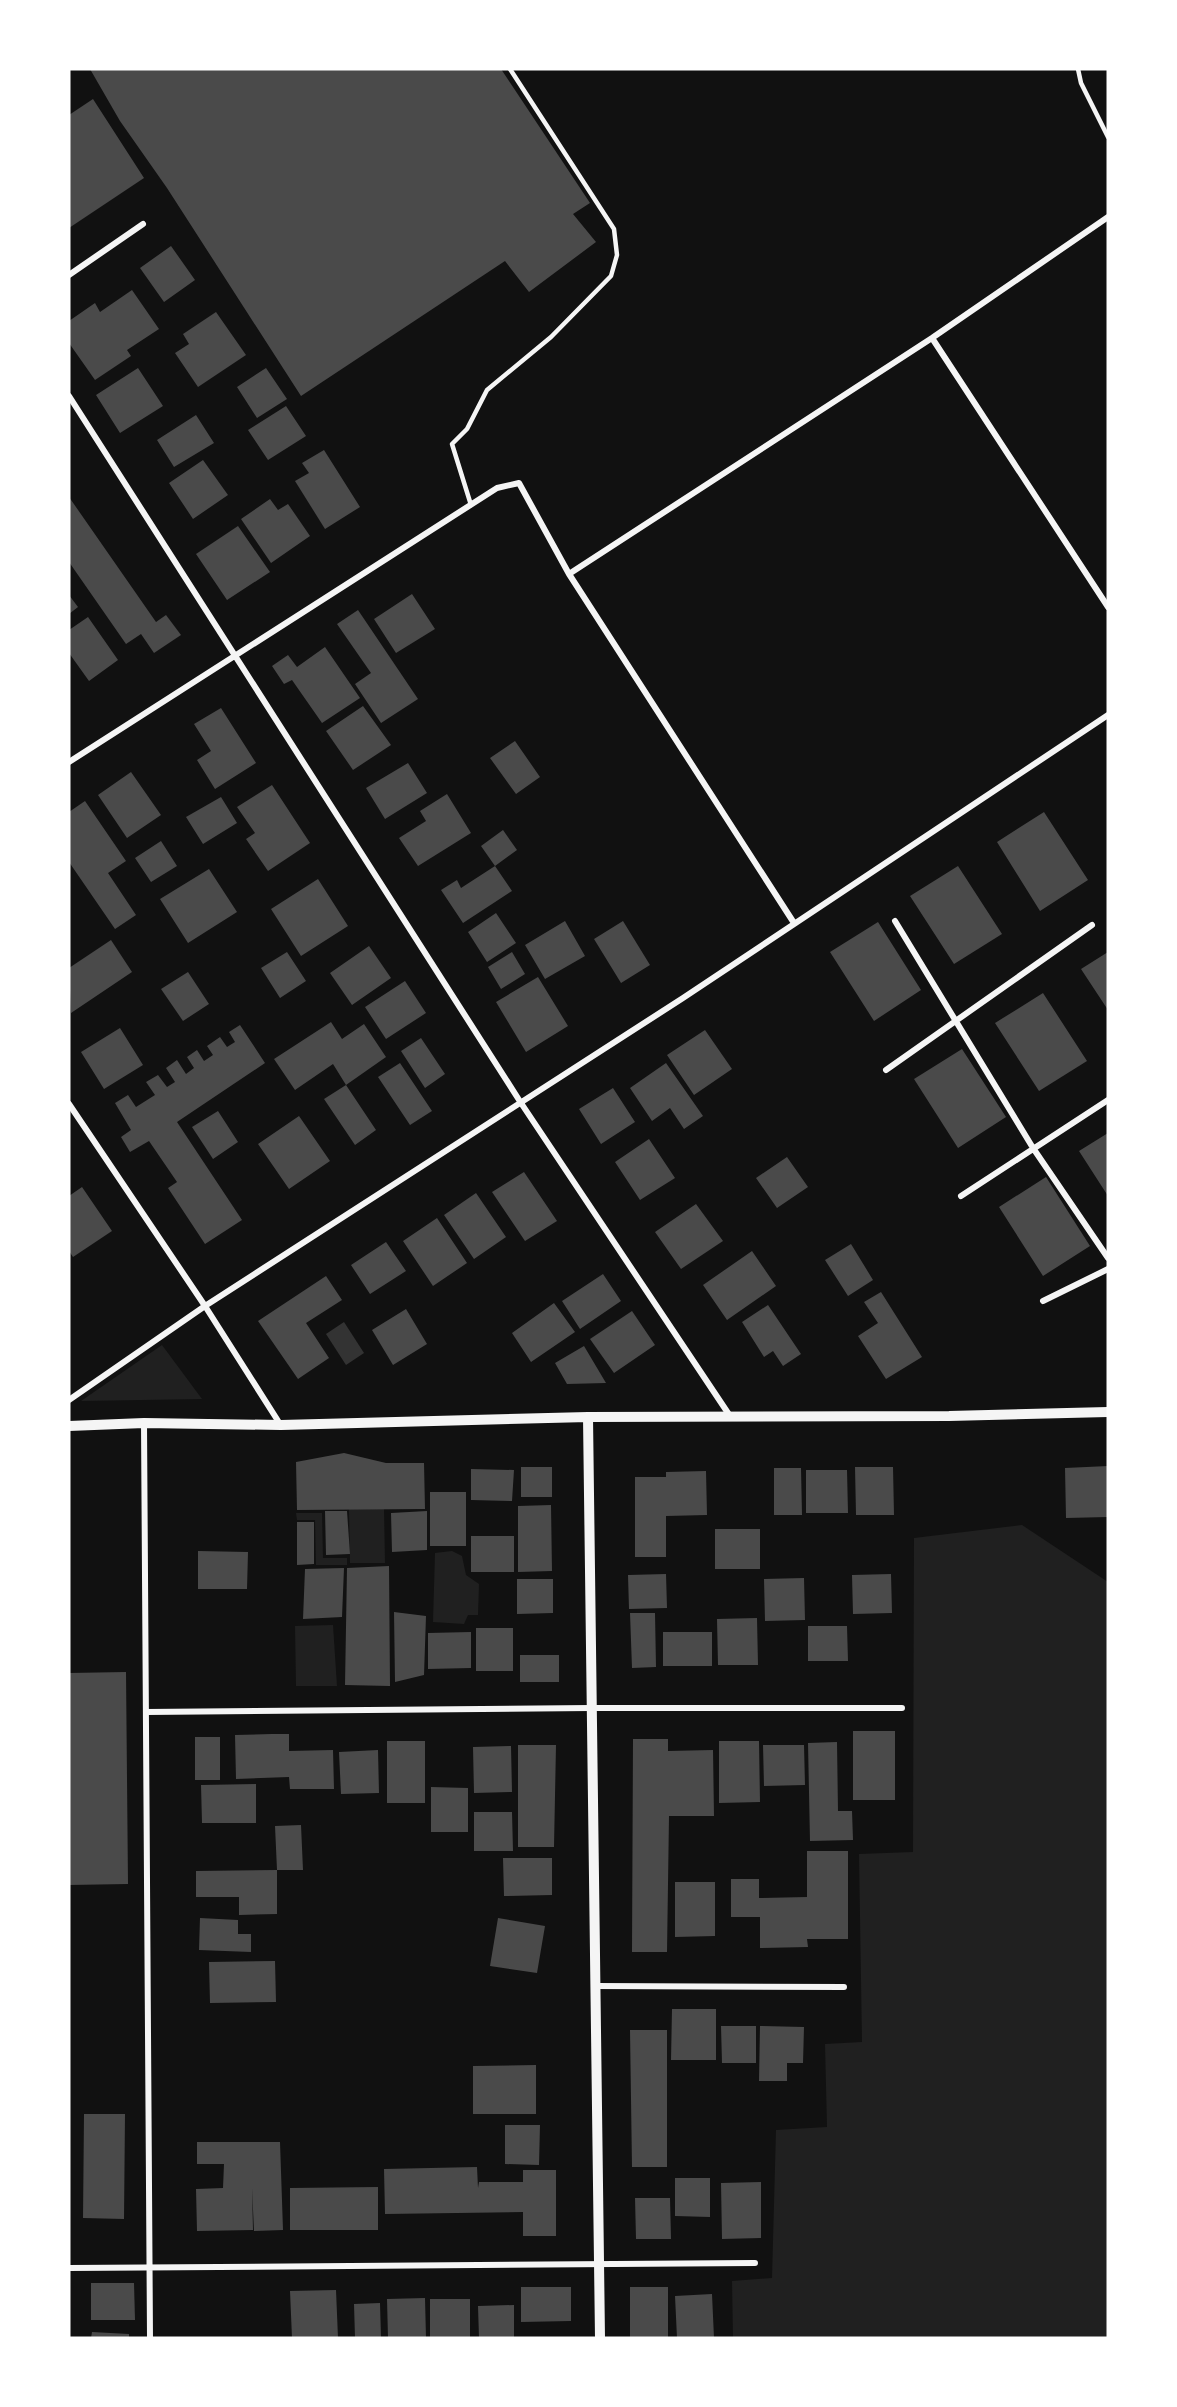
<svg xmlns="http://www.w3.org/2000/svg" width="1177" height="2407" font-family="'Golos Text',sans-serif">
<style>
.green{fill:#202020}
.water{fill:#333}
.building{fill:#4a4a4a}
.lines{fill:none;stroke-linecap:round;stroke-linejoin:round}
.service{stroke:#f5f5f5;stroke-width:4.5}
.minor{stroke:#f5f5f5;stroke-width:6}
.tertiary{stroke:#f5f5f5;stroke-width:10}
</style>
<rect width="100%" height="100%" fill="#111"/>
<!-- green -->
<path class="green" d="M 162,1345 L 202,1399 L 81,1401 Z
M 349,1509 L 384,1509 L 385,1563 L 350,1563 Z
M 296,1513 L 322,1513 L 323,1558 L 347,1558 L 347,1565 L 316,1565 L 315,1520 L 297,1520 Z
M 1022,1525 L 1108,1582 L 1108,2338 L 733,2338 L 732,2281 L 772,2278 L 776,2130 L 827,2127 L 825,2044 L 862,2042 L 859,1854 L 913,1852 L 914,1538 Z
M 452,1551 L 462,1556 L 466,1575 L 479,1584 L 478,1615 L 468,1615 L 464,1624 L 433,1622 L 435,1553 Z
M 333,1625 L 337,1686 L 296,1686 L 295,1626 Z"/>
<!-- water -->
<path class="water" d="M 344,1322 L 364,1353 L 346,1365 L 326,1334 Z"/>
<!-- building -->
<path class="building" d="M 90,69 L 501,69 L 590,203 L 573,214 L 596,242 L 529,292 L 505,261 L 301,396 L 167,188 L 120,121 Z
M 93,99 L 144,178 L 69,228 L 69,115 Z
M 171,246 L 195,280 L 164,302 L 140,268 Z
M 132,290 L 159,329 L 127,350 L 131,356 L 95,380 L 69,343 L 69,321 L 95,303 L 100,312 Z
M 216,312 L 246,355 L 198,387 L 175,353 L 189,344 L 183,334 Z
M 138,368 L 163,406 L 120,433 L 96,395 Z
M 266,368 L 287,399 L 257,418 L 237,387 Z
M 286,406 L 306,436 L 268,460 L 248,430 Z
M 196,415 L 214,443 L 174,467 L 157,440 Z
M 324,450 L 360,507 L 325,529 L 295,481 L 309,473 L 302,463 Z
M 203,460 L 228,495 L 193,519 L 169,483 Z
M 69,497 L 156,622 L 166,615 L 181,635 L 154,653 L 141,634 L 126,644 L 69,562 Z
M 270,499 L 278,510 L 288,504 L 310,536 L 271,563 L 241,519 Z
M 238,526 L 270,572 L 227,600 L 196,554 Z
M 412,594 L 435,629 L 396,653 L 374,619 Z
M 69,595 L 78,607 L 69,614 Z
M 358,610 L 418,699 L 381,723 L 355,684 L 371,673 L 337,624 Z
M 88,617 L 118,660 L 89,681 L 69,653 L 69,630 Z
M 325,647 L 360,698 L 322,723 L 292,680 L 284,684 L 272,666 L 288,655 L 297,667 Z
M 363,706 L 391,745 L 353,770 L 326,731 Z
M 221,708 L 256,763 L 215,789 L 197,760 L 211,751 L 194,724 Z
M 515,741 L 540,777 L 516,794 L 490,758 Z
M 408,763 L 427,793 L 385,819 L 366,788 Z
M 131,772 L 161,815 L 127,838 L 98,795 Z
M 272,785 L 310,843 L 268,871 L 246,839 L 255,833 L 237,807 Z
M 447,794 L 471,833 L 418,866 L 399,838 L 426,821 L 420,811 Z
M 221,797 L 237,823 L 203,844 L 186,817 Z
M 85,801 L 126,861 L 108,873 L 136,915 L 115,929 L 69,862 L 69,812 Z
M 1044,812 L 1088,880 L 1040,911 L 997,842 Z
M 503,830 L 517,850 L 495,866 L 481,846 Z
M 161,841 L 177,866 L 151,882 L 135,858 Z
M 495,866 L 512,891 L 463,923 L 441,890 L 457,880 L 461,888 Z
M 958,866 L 1002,934 L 954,964 L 910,896 Z
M 209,869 L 237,912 L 188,943 L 160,899 Z
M 318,879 L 348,926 L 301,956 L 271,909 Z
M 496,913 L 516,943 L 487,962 L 468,932 Z
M 565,921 L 585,956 L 545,979 L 525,945 Z
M 623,921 L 650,965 L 621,983 L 594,939 Z
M 878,922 L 921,990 L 874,1021 L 830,952 Z
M 111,940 L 132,972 L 71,1013 L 69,968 Z
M 369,946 L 391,978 L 352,1005 L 330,973 Z
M 287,952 L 306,981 L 280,998 L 261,968 Z
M 512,952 L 525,974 L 501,989 L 488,967 Z
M 1108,952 L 1108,1010 L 1081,969 Z
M 188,972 L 209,1004 L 183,1021 L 161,989 Z
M 538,977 L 568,1026 L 526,1052 L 496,1002 Z
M 405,981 L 426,1013 L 386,1039 L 365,1007 Z
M 1043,993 L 1087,1061 L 1039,1091 L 995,1023 Z
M 331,1022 L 342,1039 L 364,1024 L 386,1057 L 346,1085 L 333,1064 L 295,1090 L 274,1059 Z
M 240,1025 L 265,1063 L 177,1122 L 242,1220 L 205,1244 L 168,1188 L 177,1182 L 149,1141 L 130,1152 L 121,1137 L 131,1130 L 115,1103 L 128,1095 L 136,1107 L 155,1095 L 146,1082 L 158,1075 L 167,1087 L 175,1082 L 166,1068 L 177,1060 L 186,1074 L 194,1068 L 187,1057 L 197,1050 L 204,1061 L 213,1055 L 207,1046 L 220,1037 L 227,1047 L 235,1042 L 229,1032 Z
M 120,1028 L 143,1065 L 104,1089 L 81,1052 Z
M 705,1030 L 732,1069 L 694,1095 L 667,1055 Z
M 421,1038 L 445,1074 L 425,1088 L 401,1051 Z
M 962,1049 L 1006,1117 L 958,1148 L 914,1079 Z
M 400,1063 L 432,1111 L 410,1125 L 378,1077 Z
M 666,1063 L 703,1116 L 684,1129 L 670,1108 L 652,1121 L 630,1088 Z
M 346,1085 L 376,1130 L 355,1145 L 324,1099 Z
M 613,1088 L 635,1122 L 601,1144 L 579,1109 Z
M 218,1111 L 238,1142 L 213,1159 L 192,1127 Z
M 299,1116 L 330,1161 L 289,1189 L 258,1144 Z
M 1108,1133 L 1108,1196 L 1079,1151 Z
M 649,1139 L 675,1178 L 640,1200 L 615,1162 Z
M 787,1157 L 808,1187 L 777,1208 L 756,1178 Z
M 524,1172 L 557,1221 L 525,1241 L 492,1192 Z
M 1046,1177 L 1090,1246 L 1043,1276 L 999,1207 Z
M 82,1187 L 112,1231 L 73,1257 L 69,1251 L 69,1196 Z
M 476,1193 L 506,1237 L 474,1259 L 444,1215 Z
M 696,1204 L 723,1241 L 681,1269 L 655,1232 Z
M 437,1218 L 467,1263 L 433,1286 L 403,1241 Z
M 386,1242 L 406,1271 L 370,1294 L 351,1265 Z
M 851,1244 L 873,1280 L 848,1296 L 825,1260 Z
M 752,1251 L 776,1286 L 727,1320 L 703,1285 Z
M 603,1274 L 621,1301 L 580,1329 L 562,1301 Z
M 326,1276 L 342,1300 L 306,1323 L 329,1358 L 298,1379 L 258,1321 Z
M 881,1292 L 922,1357 L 886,1379 L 858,1336 L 878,1323 L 864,1302 Z
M 554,1303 L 575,1332 L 531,1362 L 512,1333 Z
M 768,1305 L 801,1354 L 783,1366 L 773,1351 L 764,1357 L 742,1322 Z
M 406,1309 L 427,1344 L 393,1365 L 372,1330 Z
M 632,1311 L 655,1345 L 614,1373 L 590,1339 Z
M 584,1346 L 606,1383 L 567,1384 L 555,1363 Z
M 344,1453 L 386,1463 L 424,1463 L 425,1509 L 297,1510 L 296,1462 Z
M 1108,1466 L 1108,1517 L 1066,1518 L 1065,1468 Z
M 521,1467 L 552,1467 L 552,1497 L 521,1497 Z
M 855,1467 L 893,1467 L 894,1515 L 856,1515 Z
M 774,1468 L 801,1468 L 802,1515 L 774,1515 Z
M 471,1469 L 514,1470 L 512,1501 L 471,1500 Z
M 806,1470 L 847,1470 L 848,1513 L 806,1513 Z
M 706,1471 L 707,1515 L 666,1516 L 666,1557 L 635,1557 L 635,1477 L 666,1477 L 666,1472 Z
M 430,1492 L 466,1492 L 466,1546 L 430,1546 Z
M 551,1505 L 552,1571 L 518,1572 L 518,1506 Z
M 325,1511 L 347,1511 L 350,1554 L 326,1555 Z
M 427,1511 L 427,1550 L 392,1552 L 391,1513 Z
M 297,1522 L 314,1522 L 314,1564 L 297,1565 Z
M 715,1529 L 760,1529 L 760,1569 L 715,1569 Z
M 471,1536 L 514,1536 L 514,1572 L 471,1572 Z
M 198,1551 L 248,1552 L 247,1589 L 198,1589 Z
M 389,1566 L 390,1686 L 345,1685 L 347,1568 Z
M 344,1568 L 342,1617 L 303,1619 L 305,1569 Z
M 666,1574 L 667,1608 L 629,1609 L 628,1575 Z
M 891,1574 L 892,1613 L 853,1614 L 852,1575 Z
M 804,1578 L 805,1620 L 765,1621 L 764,1579 Z
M 517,1579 L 553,1579 L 553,1613 L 517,1614 Z
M 394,1612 L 426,1616 L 424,1675 L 395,1682 Z
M 630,1613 L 655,1613 L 656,1667 L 632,1668 Z
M 757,1618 L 758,1665 L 718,1665 L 717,1619 Z
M 808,1626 L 847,1626 L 848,1661 L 808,1661 Z
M 476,1628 L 513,1628 L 513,1671 L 476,1671 Z
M 471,1632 L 471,1668 L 428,1669 L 428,1633 Z
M 663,1632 L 712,1632 L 712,1666 L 663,1666 Z
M 520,1655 L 559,1655 L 559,1682 L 520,1682 Z
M 126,1672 L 128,1884 L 69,1885 L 69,1673 Z
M 853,1731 L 895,1731 L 895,1800 L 853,1800 Z
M 272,1734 L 289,1734 L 289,1751 L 333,1750 L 334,1789 L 290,1789 L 289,1777 L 236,1779 L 235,1735 Z
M 195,1737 L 220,1737 L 220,1780 L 195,1780 Z
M 633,1739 L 668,1739 L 668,1751 L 713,1750 L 714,1816 L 669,1816 L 667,1952 L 632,1952 Z
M 387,1741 L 425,1741 L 425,1803 L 387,1803 Z
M 719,1741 L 759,1741 L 760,1802 L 719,1803 Z
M 837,1742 L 838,1811 L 852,1811 L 853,1840 L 810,1841 L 808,1743 Z
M 518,1745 L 556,1745 L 554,1847 L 518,1847 Z
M 763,1745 L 804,1745 L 805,1785 L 764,1786 Z
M 511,1746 L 512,1792 L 474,1793 L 473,1747 Z
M 378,1750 L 379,1793 L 341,1794 L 339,1752 Z
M 256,1784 L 256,1823 L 202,1823 L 201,1785 Z
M 431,1787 L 468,1788 L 468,1832 L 431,1832 Z
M 474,1812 L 512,1812 L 513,1851 L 474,1851 Z
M 301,1825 L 303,1870 L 277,1870 L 277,1914 L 239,1915 L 239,1897 L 196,1897 L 196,1871 L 277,1870 L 275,1826 Z
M 807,1851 L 848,1851 L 848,1939 L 807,1939 L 808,1947 L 760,1948 L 760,1917 L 731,1917 L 731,1879 L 759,1879 L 759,1898 L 807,1897 Z
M 503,1858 L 552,1858 L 552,1895 L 504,1896 Z
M 675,1882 L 715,1882 L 715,1936 L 675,1937 Z
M 200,1918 L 238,1920 L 238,1934 L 251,1934 L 251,1952 L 199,1950 Z
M 498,1918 L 545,1926 L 537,1973 L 490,1966 Z
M 275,1961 L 276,2002 L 210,2003 L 209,1962 Z
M 672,2009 L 716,2009 L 716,2060 L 671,2060 Z
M 721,2026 L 756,2026 L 756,2063 L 722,2063 Z
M 760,2026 L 804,2027 L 803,2063 L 787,2063 L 787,2081 L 759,2081 Z
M 630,2030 L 667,2030 L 667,2167 L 632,2167 Z
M 536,2065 L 536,2114 L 473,2114 L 473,2066 Z
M 84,2114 L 125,2114 L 124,2219 L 83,2218 Z
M 505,2125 L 540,2125 L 539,2165 L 505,2164 Z
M 197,2142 L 280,2142 L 283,2230 L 254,2231 L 252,2188 L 253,2230 L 197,2231 L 196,2189 L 223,2188 L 224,2164 L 197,2164 Z
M 477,2167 L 478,2188 L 479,2182 L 523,2182 L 523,2170 L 556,2170 L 556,2236 L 523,2236 L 523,2212 L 385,2214 L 384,2169 Z
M 675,2178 L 710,2178 L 710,2217 L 675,2216 Z
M 761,2182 L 761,2238 L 722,2239 L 721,2183 Z
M 378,2187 L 378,2230 L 290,2230 L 290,2188 Z
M 635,2198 L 670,2198 L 671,2239 L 636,2239 Z
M 91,2283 L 134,2283 L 135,2320 L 91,2320 Z
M 521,2287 L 571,2287 L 571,2321 L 521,2322 Z
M 630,2287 L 668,2287 L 668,2338 L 630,2338 Z
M 336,2290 L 338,2338 L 292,2338 L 290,2291 Z
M 712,2294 L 714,2338 L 677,2338 L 675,2296 Z
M 425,2298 L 426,2338 L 388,2338 L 387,2299 Z
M 430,2299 L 470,2299 L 470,2337 L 430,2337 Z
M 380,2303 L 381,2338 L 355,2338 L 354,2304 Z
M 514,2305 L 514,2338 L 479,2338 L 478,2306 Z
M 92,2332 L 129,2334 L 129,2338 L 91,2338 Z"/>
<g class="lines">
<!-- service -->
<path class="service" d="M 1078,69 L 1081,83 L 1108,137
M 471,505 L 452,444 L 467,429 L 487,390 L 551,337 L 611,276 L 617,255 L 614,229 L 510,69"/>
<!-- minor -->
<path class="minor" d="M 69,275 L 143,224
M 932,338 L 1108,607
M 69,396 L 521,1103 L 730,1416
M 569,574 L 932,338 L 1108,217
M 69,762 L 497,488 L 519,483 L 569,574 L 794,923
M 895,921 L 1033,1148 L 1108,1258
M 886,1070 L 1092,925
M 69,1104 L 205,1306 L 280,1424
M 961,1196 L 1108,1100
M 1043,1301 L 1108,1269
M 69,1400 L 205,1306 L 683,998 L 1108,715
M 144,1423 L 150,2338
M 146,1712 L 591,1708 L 902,1708
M 595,1986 L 844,1987
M 69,2268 L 755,2263"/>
<!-- tertiary -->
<path class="tertiary" d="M 588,1417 L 600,2338
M 69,1426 L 144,1423 L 281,1425 L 588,1417 L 949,1416 L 1108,1412"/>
</g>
<!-- border -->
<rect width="1177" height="2407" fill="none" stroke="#ffffff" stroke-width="141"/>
</svg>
